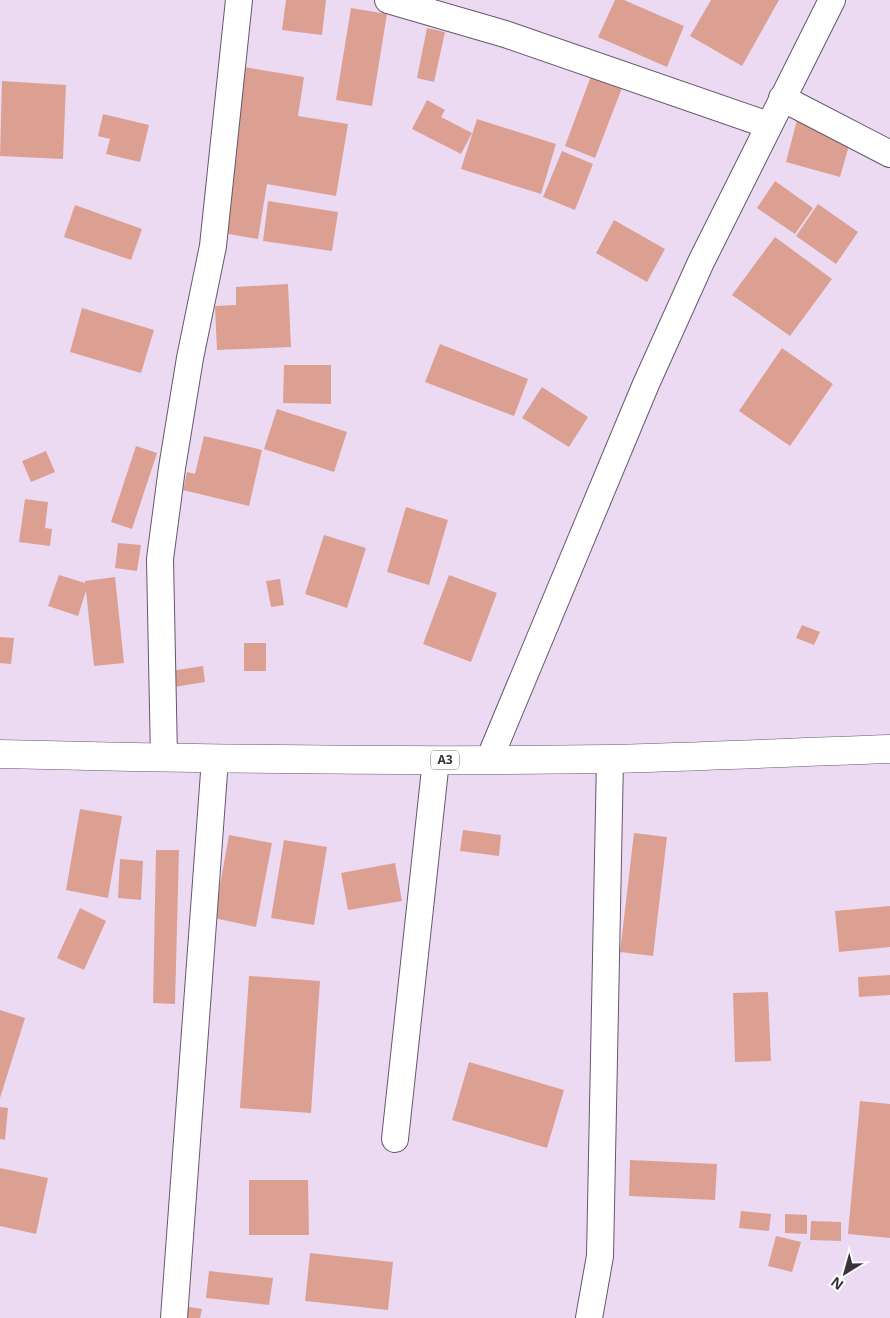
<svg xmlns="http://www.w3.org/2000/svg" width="890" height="1318" font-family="'Noto Sans',sans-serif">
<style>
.building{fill:#dca093}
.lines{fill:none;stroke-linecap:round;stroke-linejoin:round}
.minor-casing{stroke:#67576d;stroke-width:28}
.trunk-casing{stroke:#67576d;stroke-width:29}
.minor{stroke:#fff;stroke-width:26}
.trunk{stroke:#fff;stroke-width:28}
.labels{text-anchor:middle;stroke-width:4;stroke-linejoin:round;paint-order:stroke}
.shield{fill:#fff;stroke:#747076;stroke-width:1}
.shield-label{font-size:12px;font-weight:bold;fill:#39323b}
</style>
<rect width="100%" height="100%" fill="#ecdaf3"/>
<!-- building -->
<path class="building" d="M 286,0 L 326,0 L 322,35 L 282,30 Z
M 615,0 L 624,0 L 684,26 L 667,67 L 598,37 Z
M 711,0 L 779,0 L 742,66 L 690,36 Z
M 351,8 L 387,14 L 372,106 L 336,100 Z
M 427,28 L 445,32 L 434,82 L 417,78 Z
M 244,67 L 304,77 L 298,116 L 348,124 L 336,196 L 267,184 L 258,239 L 217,232 Z
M 591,76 L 622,88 L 595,158 L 565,146 Z
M 2,81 L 66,85 L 63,159 L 0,156 Z
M 427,100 L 445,110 L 441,117 L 472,133 L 461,154 L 412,129 Z
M 103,114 L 149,125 L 140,162 L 106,154 L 110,139 L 98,136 Z
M 477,119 L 556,144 L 541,194 L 461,169 Z
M 797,120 L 852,135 L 840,177 L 786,162 Z
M 562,151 L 593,164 L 575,210 L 543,197 Z
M 775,181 L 813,208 L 795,234 L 757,208 Z
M 268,201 L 338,212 L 332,251 L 263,241 Z
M 818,204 L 858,232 L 836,264 L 796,236 Z
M 75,205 L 142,229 L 131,260 L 64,237 Z
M 614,220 L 665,249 L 647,282 L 596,253 Z
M 775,237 L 832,279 L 790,336 L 732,295 Z
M 288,284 L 291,347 L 217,350 L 215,306 L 236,305 L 236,287 Z
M 82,308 L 154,330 L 141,373 L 70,352 Z
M 440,344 L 528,379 L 514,416 L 425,382 Z
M 782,348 L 833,384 L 790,446 L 739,411 Z
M 284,365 L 331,365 L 331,404 L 283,403 Z
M 542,387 L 588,417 L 569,447 L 522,418 Z
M 277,409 L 347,432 L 334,472 L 264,449 Z
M 204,436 L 262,450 L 249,506 L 183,490 L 187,472 L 195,474 Z
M 136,446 L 157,453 L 132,529 L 111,522 Z
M 46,451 L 55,472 L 31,482 L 22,461 Z
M 25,499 L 48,502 L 45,528 L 52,529 L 50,546 L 19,542 Z
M 406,507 L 448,520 L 429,585 L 387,572 Z
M 324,535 L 366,548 L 347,608 L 305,594 Z
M 118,543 L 141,545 L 137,571 L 115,568 Z
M 59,575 L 85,583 L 85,581 L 115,577 L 124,663 L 94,666 L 86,591 L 78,616 L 48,606 Z
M 449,575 L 497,593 L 471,662 L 423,644 Z
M 280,579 L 284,605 L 271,607 L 266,581 Z
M 802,625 L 820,632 L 814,645 L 796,638 Z
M 0,637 L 14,638 L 11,664 L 0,663 Z
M 244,643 L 266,643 L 266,671 L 244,671 Z
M 203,666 L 205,682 L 174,687 L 171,671 Z
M 80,809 L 122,816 L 108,898 L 66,890 Z
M 463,830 L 501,835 L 499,856 L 460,851 Z
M 634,833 L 667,837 L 653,956 L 620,952 Z
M 229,835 L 272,843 L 256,927 L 214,918 Z
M 284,840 L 327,847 L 314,925 L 271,918 Z
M 156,850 L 179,850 L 175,1004 L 153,1003 Z
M 120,859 L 143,861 L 141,900 L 118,898 Z
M 395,863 L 402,901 L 348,910 L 341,873 Z
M 890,906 L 890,947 L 839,952 L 835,911 Z
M 80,908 L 106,921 L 84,970 L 57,958 Z
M 890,975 L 890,995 L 859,997 L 858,977 Z
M 249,976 L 320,981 L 311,1113 L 240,1108 Z
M 768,992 L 771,1061 L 735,1062 L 733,993 Z
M 0,1010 L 25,1018 L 0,1098 Z
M 469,1062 L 564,1090 L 547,1148 L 452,1120 Z
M 860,1101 L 890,1104 L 890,1238 L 848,1234 Z
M 0,1107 L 8,1108 L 5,1140 L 0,1139 Z
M 630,1160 L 717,1164 L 715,1200 L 629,1196 Z
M 0,1168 L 48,1178 L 36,1234 L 0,1226 Z
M 249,1180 L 308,1180 L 309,1235 L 249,1235 Z
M 741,1211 L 771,1214 L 769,1231 L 739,1228 Z
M 785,1214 L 807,1215 L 807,1234 L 785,1233 Z
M 811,1221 L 841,1222 L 841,1241 L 810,1240 Z
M 776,1236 L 801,1242 L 792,1272 L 768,1266 Z
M 310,1253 L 393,1262 L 388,1310 L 305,1301 Z
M 209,1271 L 273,1278 L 269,1305 L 206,1298 Z
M 184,1306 L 202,1309 L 200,1318 L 182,1318 Z"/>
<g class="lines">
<!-- minor casing -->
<g class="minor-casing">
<path id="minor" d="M 388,0 L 505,34 L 768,125
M 782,98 L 890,154
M 164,758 L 160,559 L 172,468 L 190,358 L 213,246 L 239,0
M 489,760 L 646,384 L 701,262 L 832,0
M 395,1139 L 436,760
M 174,1318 L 215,759
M 589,1318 L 600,1256 L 610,759"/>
</g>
<!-- trunk casing -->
<g class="trunk-casing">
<path id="trunk" d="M 0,754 C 203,759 406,762 608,759 C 702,757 796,752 890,749"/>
</g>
<!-- minor -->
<use href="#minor" class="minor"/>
<!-- trunk -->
<use href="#trunk" class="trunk"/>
</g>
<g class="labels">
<!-- shield labels -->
<rect class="shield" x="431" y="750.5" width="28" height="19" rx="4"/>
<g class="shield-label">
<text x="445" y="764">A3</text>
</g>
</g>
<!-- north arrow -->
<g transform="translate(845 1273) rotate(217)" stroke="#ffffff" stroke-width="4" paint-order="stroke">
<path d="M0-4L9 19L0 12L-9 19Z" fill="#39323b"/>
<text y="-8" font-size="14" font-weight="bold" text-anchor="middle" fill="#39323b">N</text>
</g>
</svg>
